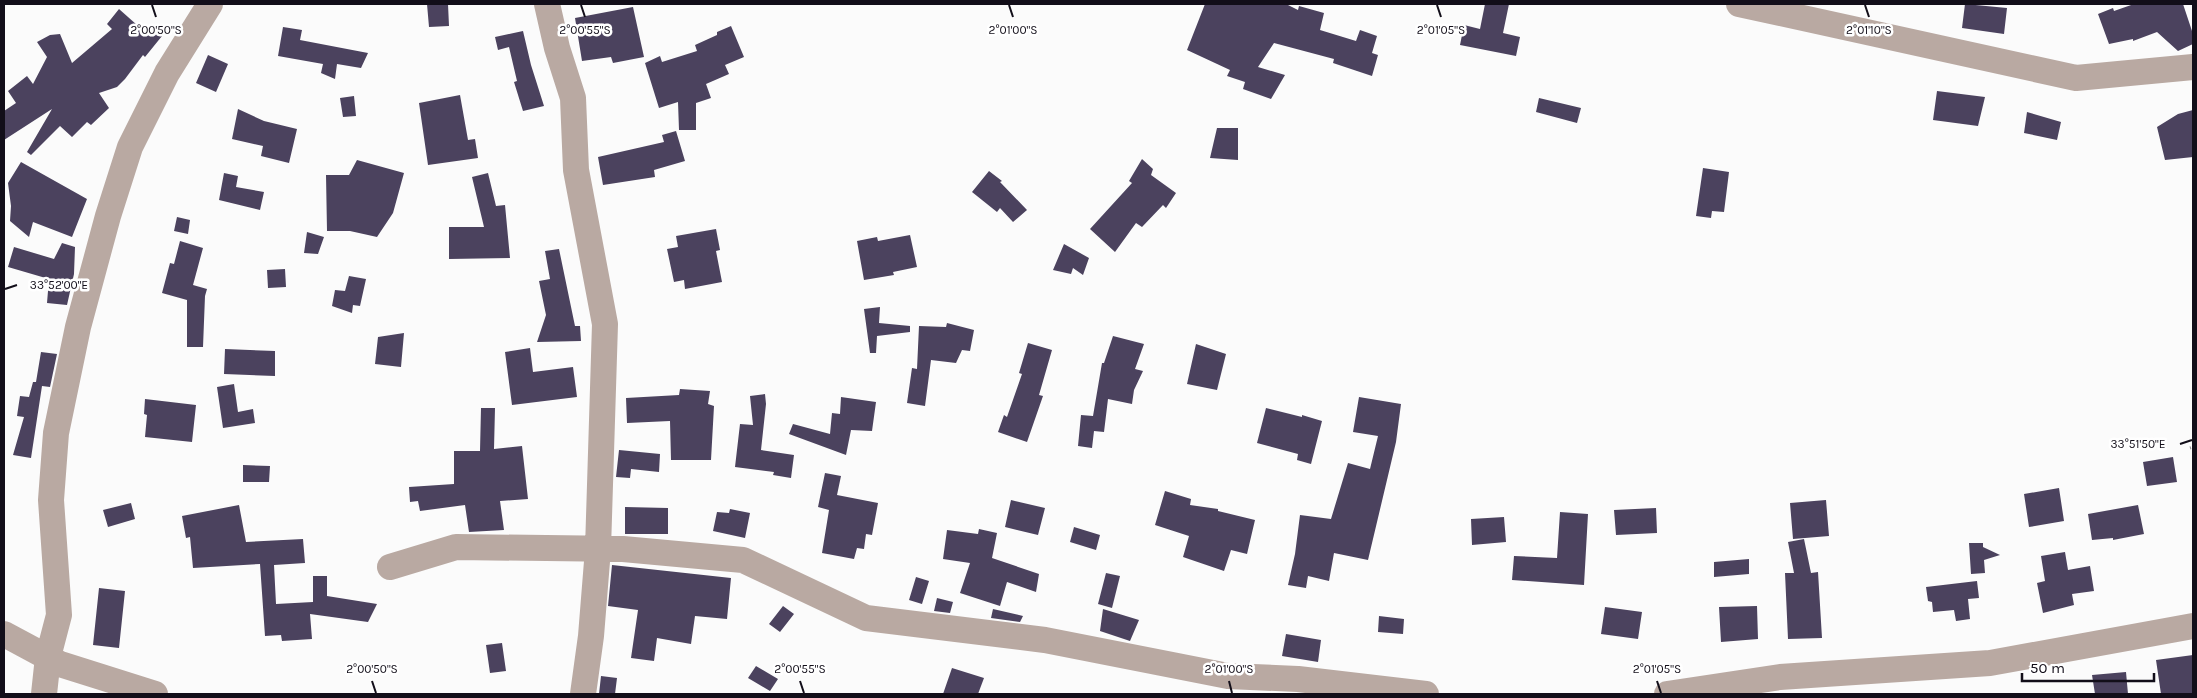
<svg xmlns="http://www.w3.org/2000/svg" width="2197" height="698" font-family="Karla,sans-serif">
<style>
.building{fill:#4b425e}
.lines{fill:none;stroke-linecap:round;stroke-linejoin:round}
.path{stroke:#918f94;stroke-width:3;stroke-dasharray:1 4;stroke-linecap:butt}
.minor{stroke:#b9a9a2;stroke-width:26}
.ticks{fill:none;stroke:#120e19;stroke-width:2}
.ticks-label{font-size:12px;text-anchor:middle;fill:#120e19;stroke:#fff;stroke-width:5;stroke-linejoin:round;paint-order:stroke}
</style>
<rect width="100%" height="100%" fill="#fbfbfb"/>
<!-- building -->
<path class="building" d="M 427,4 L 448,4 L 449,26 L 429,27 Z
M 1205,4 L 1286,4 L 1298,10 L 1299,6 L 1324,13 L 1320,30 L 1356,41 L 1360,30 L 1377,36 L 1372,53 L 1378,55 L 1372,76 L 1333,63 L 1334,59 L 1274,43 L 1258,67 L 1285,75 L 1271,99 L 1243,89 L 1245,82 L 1227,76 L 1230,70 L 1187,50 Z
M 1485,4 L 1509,4 L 1503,33 L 1520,37 L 1516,56 L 1460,45 L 1464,25 L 1480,29 Z
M 1965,4 L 2007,8 L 2004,34 L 1962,28 Z
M 2134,4 L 2183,4 L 2193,34 L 2193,44 L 2178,51 L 2157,32 L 2133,41 L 2133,39 L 2109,44 L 2098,14 L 2113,8 L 2114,11 Z
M 633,7 L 644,57 L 613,63 L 611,57 L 582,61 L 575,18 Z
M 119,9 L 146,33 L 153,28 L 162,36 L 145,57 L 143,55 L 125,79 L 117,87 L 99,93 L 109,108 L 91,125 L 87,122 L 72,137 L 60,126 L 31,155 L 27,152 L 52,109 L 4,140 L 4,111 L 16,103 L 8,91 L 27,76 L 33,84 L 47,57 L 37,42 L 50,35 L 60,34 L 72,63 L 112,29 L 107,24 Z
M 731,26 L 744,57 L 725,65 L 729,74 L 706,84 L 711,98 L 696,103 L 696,130 L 679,130 L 678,102 L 659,108 L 645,63 L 660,56 L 662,62 L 697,51 L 695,45 L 717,35 L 717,32 Z
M 283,27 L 302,30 L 300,40 L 368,53 L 361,68 L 337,64 L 335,79 L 321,73 L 323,64 L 278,56 Z
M 523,31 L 531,65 L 544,106 L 523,111 L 514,82 L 517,81 L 509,47 L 498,50 L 495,37 Z
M 208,55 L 228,64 L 216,92 L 196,83 Z
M 1937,91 L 1985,97 L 1978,126 L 1933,120 Z
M 460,95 L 468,140 L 475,139 L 478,158 L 428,165 L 419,103 Z
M 354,96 L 356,116 L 343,117 L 340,98 Z
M 1539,98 L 1581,108 L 1577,123 L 1536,112 Z
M 238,109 L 264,121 L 297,129 L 289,163 L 261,156 L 263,146 L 232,139 Z
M 2193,110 L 2193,157 L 2165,160 L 2157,127 L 2178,114 Z
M 2027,112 L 2061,122 L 2057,140 L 2024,133 Z
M 1217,128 L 1238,128 L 1238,160 L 1210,158 Z
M 676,131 L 685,161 L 654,170 L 655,177 L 603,185 L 598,157 L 664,142 L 662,135 Z
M 1142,159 L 1153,169 L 1151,175 L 1176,193 L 1166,208 L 1163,205 L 1142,227 L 1136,223 L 1115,252 L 1090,229 L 1132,183 L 1129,181 Z
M 357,160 L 404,173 L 393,213 L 377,237 L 350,231 L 327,231 L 326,175 L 349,175 Z
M 21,162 L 87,199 L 72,237 L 33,222 L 29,237 L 10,221 L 11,206 L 8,183 Z
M 1703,168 L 1729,172 L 1724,212 L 1712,211 L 1711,218 L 1696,216 Z
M 989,171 L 1002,181 L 1000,182 L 1027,210 L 1013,222 L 1000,208 L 997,212 L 972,192 Z
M 224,173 L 238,176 L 236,187 L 264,192 L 260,210 L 219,200 Z
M 488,173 L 496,206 L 505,205 L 510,258 L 449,259 L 449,227 L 484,227 L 472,177 Z
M 177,217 L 190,220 L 188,234 L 174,231 Z
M 716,229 L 720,250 L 716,251 L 722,282 L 685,289 L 684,280 L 674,282 L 667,249 L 678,247 L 676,236 Z
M 307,232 L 324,237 L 318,254 L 304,253 Z
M 910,235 L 917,267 L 893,272 L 894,275 L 864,280 L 857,241 L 877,237 L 878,241 Z
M 180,241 L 203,248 L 193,285 L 207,289 L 205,296 L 203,347 L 187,347 L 187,300 L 162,293 L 170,263 L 174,264 Z
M 62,243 L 75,247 L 74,274 L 67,305 L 47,303 L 49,279 L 8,267 L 14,247 L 54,259 Z
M 1064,244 L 1089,258 L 1083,275 L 1073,268 L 1071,274 L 1053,270 Z
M 559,249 L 575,326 L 580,326 L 581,341 L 537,342 L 546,315 L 539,281 L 550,279 L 545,251 Z
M 285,269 L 286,287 L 268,288 L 267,270 Z
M 349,276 L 366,279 L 360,306 L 353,305 L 352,313 L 332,306 L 335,290 L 345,291 Z
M 880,307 L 879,323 L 910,326 L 910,332 L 877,336 L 876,353 L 870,353 L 864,309 Z
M 947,323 L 974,330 L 970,351 L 962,350 L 956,363 L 931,360 L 925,406 L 907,403 L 912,368 L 917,369 L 919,326 L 946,327 Z
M 404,333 L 401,367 L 375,364 L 378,337 Z
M 1113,336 L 1144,344 L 1135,369 L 1143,371 L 1134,390 L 1132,404 L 1108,399 L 1104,432 L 1094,431 L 1092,448 L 1078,446 L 1081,415 L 1093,416 L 1102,363 L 1104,363 Z
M 1028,343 L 1052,350 L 1039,395 L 1043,396 L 1027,442 L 998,432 L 1004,415 L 1007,417 L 1022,374 L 1019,373 Z
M 1196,344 L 1226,354 L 1217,390 L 1187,384 Z
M 530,348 L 533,372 L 573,367 L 577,397 L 512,405 L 505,352 Z
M 225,349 L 275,351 L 275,376 L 224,374 Z
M 41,352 L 57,354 L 50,387 L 42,386 L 31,458 L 13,455 L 24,417 L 17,416 L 20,396 L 29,397 L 33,382 L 36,382 Z
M 234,384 L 238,412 L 253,409 L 255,423 L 223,428 L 217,387 Z
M 680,389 L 710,391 L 708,404 L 714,406 L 711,460 L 671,460 L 670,421 L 627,423 L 626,398 L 679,395 Z
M 765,394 L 766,404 L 761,450 L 794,455 L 791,478 L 773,475 L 774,472 L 735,467 L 740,424 L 753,425 L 750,396 Z
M 841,397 L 876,402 L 872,431 L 851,430 L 846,455 L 789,434 L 793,424 L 830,434 L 832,413 L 840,414 Z
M 1359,397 L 1401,404 L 1396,442 L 1368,560 L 1334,553 L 1329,581 L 1308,576 L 1306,588 L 1288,585 L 1295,554 L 1300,515 L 1331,519 L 1348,463 L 1370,469 L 1378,436 L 1353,432 Z
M 145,399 L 196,405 L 192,442 L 145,437 L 147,415 L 144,414 Z
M 481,408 L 495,408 L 494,449 L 522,446 L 528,499 L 500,501 L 504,530 L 469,532 L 465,505 L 420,511 L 418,501 L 410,502 L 409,487 L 454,484 L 454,451 L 480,451 Z
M 1266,408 L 1302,417 L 1302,415 L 1322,421 L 1311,464 L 1297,460 L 1298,454 L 1257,443 Z
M 619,450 L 660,454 L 659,472 L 631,469 L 630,478 L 616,477 Z
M 2173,457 L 2177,482 L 2147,486 L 2143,462 Z
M 243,465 L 270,466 L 269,482 L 243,482 Z
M 825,473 L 841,476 L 837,495 L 878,503 L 872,535 L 866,534 L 864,549 L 857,548 L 854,559 L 822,553 L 829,510 L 818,507 Z
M 2059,488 L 2064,521 L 2029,527 L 2024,494 Z
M 1165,491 L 1191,499 L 1190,505 L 1218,509 L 1218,511 L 1255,520 L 1247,554 L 1231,550 L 1224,571 L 1183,557 L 1189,536 L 1155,525 Z
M 1011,500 L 1045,508 L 1038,535 L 1005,527 Z
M 1826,500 L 1829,536 L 1793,539 L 1790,503 Z
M 131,503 L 135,519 L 108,527 L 103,510 Z
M 239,505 L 246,542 L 303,539 L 305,563 L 274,565 L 276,604 L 313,602 L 313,576 L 327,576 L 327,596 L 377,604 L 368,622 L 310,614 L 312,639 L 282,641 L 281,635 L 265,636 L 260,564 L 193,568 L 190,537 L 186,538 L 182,516 Z
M 2138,505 L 2144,534 L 2113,540 L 2113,538 L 2092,540 L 2088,514 Z
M 625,507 L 668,508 L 668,534 L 625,534 Z
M 1656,508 L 1657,533 L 1616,535 L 1614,510 Z
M 730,509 L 750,513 L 745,538 L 713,531 L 717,512 L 729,513 Z
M 1560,512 L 1588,514 L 1584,585 L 1512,580 L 1514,556 L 1557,558 Z
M 1504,517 L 1506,542 L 1472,545 L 1471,519 Z
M 1074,527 L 1100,535 L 1096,550 L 1070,542 Z
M 979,529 L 997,533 L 992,558 L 1039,574 L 1036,592 L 1007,582 L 1000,606 L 960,593 L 970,563 L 943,559 L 947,530 L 978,534 Z
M 1804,539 L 1811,573 L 1818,572 L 1822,638 L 1788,639 L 1785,573 L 1794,573 L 1788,542 Z
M 1969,543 L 1983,543 L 1983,547 L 2000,555 L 1984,560 L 1985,573 L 1971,574 Z
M 2065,552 L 2068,570 L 2090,566 L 2094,591 L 2072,594 L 2074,605 L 2043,613 L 2037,583 L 2045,581 L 2041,556 Z
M 1749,559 L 1749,574 L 1714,577 L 1714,562 Z
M 612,565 L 731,578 L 727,619 L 695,616 L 691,644 L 657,638 L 654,661 L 631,658 L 638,610 L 608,606 Z
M 1106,573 L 1120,576 L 1112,608 L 1098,604 Z
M 916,577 L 929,581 L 922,604 L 909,600 Z
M 1977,581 L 1979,598 L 1968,599 L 1970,619 L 1956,621 L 1954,610 L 1933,612 L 1932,602 L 1928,601 L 1926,587 Z
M 99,588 L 125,591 L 119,648 L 93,645 Z
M 937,598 L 953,602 L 950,613 L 934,611 Z
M 783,606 L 794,614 L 780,632 L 769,624 Z
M 1757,606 L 1758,639 L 1721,642 L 1719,607 Z
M 1605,607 L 1642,612 L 1638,639 L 1601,634 Z
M 993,609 L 1023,616 L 1020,622 L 991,618 Z
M 1103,609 L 1139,620 L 1130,641 L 1100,631 Z
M 1379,616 L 1404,619 L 1403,634 L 1378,632 Z
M 1286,634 L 1321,640 L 1318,662 L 1282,656 Z
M 502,643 L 506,671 L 490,673 L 486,645 Z
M 2193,655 L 2193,694 L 2161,694 L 2156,660 Z
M 756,666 L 778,679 L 770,691 L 748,678 Z
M 952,668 L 984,678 L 978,694 L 943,694 Z
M 2126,672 L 2128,694 L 2095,694 L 2092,675 Z
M 601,676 L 617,678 L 615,694 L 599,694 Z"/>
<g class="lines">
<!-- path -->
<path class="path" d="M 2190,448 L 2193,447"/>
<!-- minor -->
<path class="minor" d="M 547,4 L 557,48 L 573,98 L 576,170 L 605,324 L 598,549 L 591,636 L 583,694
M 1739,4 L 2076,78 L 2193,67
M 390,567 L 456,547 L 623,549 L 743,560 L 866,618 L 1045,640 L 1228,676 L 1298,679 L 1426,694
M 4,634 L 60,664 L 155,694
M 44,694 L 48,657 L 59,615 L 51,500 L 56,433 L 78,327 L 108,216 L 130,147 L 167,73 L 210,4
M 1667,694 L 1780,677 L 1990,663 L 2193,626"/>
</g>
<!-- ticks -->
<path class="ticks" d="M 152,5 L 156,17M 581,5 L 585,17M 1009,5 L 1013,17M 1437,5 L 1441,17M 1865,5 L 1869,17M 5,289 L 17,285M 2180,444 L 2192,440M 372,681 L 376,693M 800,681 L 804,693M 1229,681 L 1232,693M 1657,681 L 1661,693"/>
<g class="ticks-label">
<text x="156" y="34">2°00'50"S</text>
<text x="585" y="34">2°00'55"S</text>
<text x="1013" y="34">2°01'00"S</text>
<text x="1441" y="34">2°01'05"S</text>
<text x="1869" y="34">2°01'10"S</text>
<text x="59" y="289">33°52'00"E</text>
<text x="2138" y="448">33°51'50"E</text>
<text x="372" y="673">2°00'50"S</text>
<text x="800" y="673">2°00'55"S</text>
<text x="1229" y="673">2°01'00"S</text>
<text x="1657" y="673">2°01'05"S</text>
</g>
<!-- border -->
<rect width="2197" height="698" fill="none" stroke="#120e19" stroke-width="10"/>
<!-- scale -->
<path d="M2022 673v8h132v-8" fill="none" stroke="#120e19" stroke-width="2.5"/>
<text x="2030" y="673" font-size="15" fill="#120e19" stroke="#ffffff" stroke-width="4" paint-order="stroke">50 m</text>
</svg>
